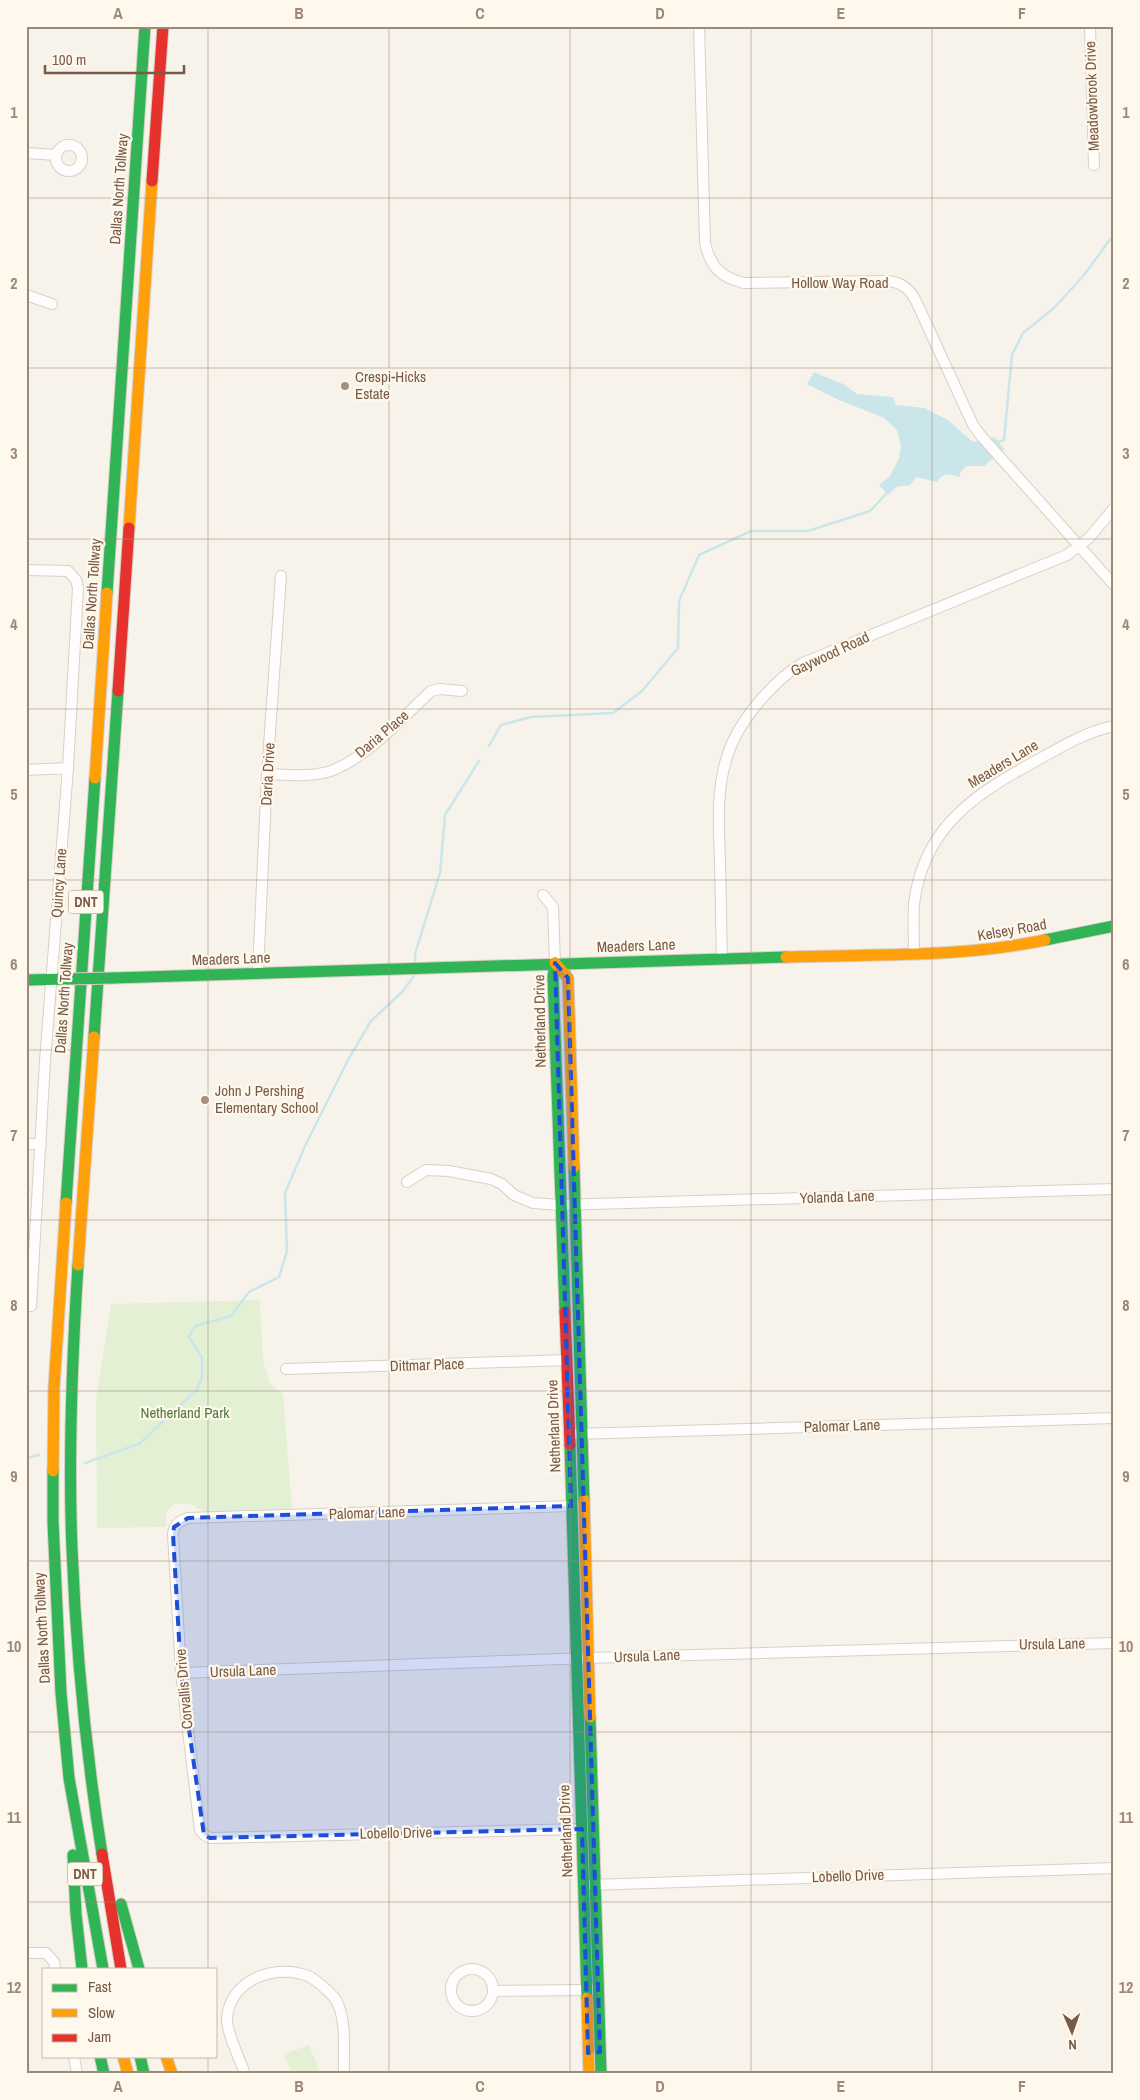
<svg xmlns="http://www.w3.org/2000/svg" width="1140" height="2100" font-family="'Archivo Narrow',sans-serif">
<style>
.green{fill:#e3f0d3}
.water{fill:#cae6ea}
.lines{fill:none;stroke-linecap:round;stroke-linejoin:round}
.stream{stroke:#cae6ea;stroke-width:2.5}
.street-casing{stroke:#d7d0c8;stroke-width:12}
.fast-casing{stroke:#d7cfc6;stroke-width:13}
.slow-casing{stroke:#d7cfc6;stroke-width:13}
.jam-casing{stroke:#d7cfc6;stroke-width:13}
.street{stroke:#fefdfc;stroke-width:10}
.fast{stroke:#30b455;stroke-width:11}
.slow{stroke:#ff9f0a;stroke-width:11}
.jam{stroke:#e5322d;stroke-width:11}
.fast-bridge-casing{stroke:#d7cfc6;stroke-width:13;stroke-linecap:butt}
.fast-bridge{stroke:#30b455;stroke-width:11}
.marked{fill:#1d4ed8;fill-opacity:0.2;stroke:#1d4ed8;stroke-width:4;stroke-dasharray:10 6;stroke-linejoin:round}
.grid{fill:none;stroke:#9e8877;stroke-width:1;stroke-opacity:0.55}
.poi-dot{fill:#a59080;stroke:#fff8ec;stroke-width:2}
.labels{text-anchor:middle;stroke-width:4.5;stroke-linejoin:round;paint-order:stroke}
.shield{fill:#fff8ec;stroke:#a18978;stroke-width:1}
.shield-label{font-size:14px;font-weight:bold;fill:#795a47}
.street-label{font-size:15px;fill:#795a47;stroke:#fff8ec}
.poi-label{font-size:15px;fill:#795a47;stroke:#fff8ec;text-anchor:start}
.park-label{font-size:15px;fill:#4d7a3c;stroke:#fff8ec}
.neatline{fill:none;stroke:#9e8877;stroke-width:2}
.grid-label{font-size:16px;text-anchor:middle;font-weight:bold;fill:#9e8877}
</style>
<rect width="100%" height="100%" fill="#f8f3ea"/>
<!-- green -->
<path class="green" d="M 260,1300 L 263,1360 L 270,1384 L 283,1394 L 292,1509 L 204,1512 L 191,1504 L 174,1504 L 166,1513 L 166,1527 L 97,1528 L 96,1400 L 111,1304 Z
M 309,2045 L 321,2074 L 292,2074 L 284,2054 Z"/>
<!-- water -->
<path class="water" d="M 814,372 L 843,384 L 857,394 L 893,397 L 896,405 L 925,408 L 932,412 L 948,420 L 973,442 L 995,437 L 1004,449 L 984,466 L 966,466 L 960,473 L 960,477 C 950,474 943,472 937,482 L 916,477 L 910,485 L 896,487 L 888,495 L 879,485 L 890,476 L 899,458 L 901,446 L 897,430 L 884,418 L 839,400 L 807,384 Z"/>
<g class="lines">
<!-- stream -->
<path class="stream" d="M 997,442 L 1004,440 L 1012,355 L 1023,333 L 1054,308 L 1084,275 L 1114,234
M 489,746 L 501,725 L 531,717 L 613,713 L 642,691 L 678,648 L 679,601 L 699,555 L 751,531 L 808,531 L 870,511 L 888,492
M 415,961 L 415,954 L 440,873 L 445,815 L 479,761
M 26,1458 L 39,1455
M 85,1463 L 139,1444 L 197,1390 L 202,1377 L 202,1358 L 189,1337 L 195,1326 L 231,1316 L 249,1292 L 279,1277 L 287,1251 L 285,1193 L 305,1146 L 348,1060 L 371,1021 L 402,992 L 414,976"/>
<!-- street casing -->
<g class="street-casing">
<path id="street" d="M 699,26 L 705,243 C 710,266 721,278 744,283 L 887,281 C 901,282 909,288 916,301 L 973,425 L 982,437 L 1114,585
M 1090,26 L 1094,165
M56 158a13 13 0 1 1 26 0a13 13 0 1 1-26 0Z
M 26,153 L 56,155
M 26,295 L 52,304
M 26,570 L 68,571 L 76,580 L 78,588 L 68,768 L 45,1061 L 31,1306 L 26,1306
M 26,770 L 68,768
M 267,774 C 289,775 315,778 336,769 C 373,752 402,718 431,691 L 440,689 L 462,691
M 543,895 L 553,907 L 555,963
M 914,954 C 914,938 913,921 914,904 C 923,829 973,795 1034,762 C 1059,748 1085,732 1114,726
M 722,958 C 721,927 721,895 720,863 C 719,828 716,794 726,760 C 736,724 771,682 803,663 L 1067,555 L 1089,538 L 1114,508
M 258,972 L 267,774 L 281,576
M 26,1144 L 41,1144
M 407,1182 L 426,1170 L 449,1171 L 491,1179 L 502,1184 L 514,1195 L 533,1203 L 560,1205 L 1114,1189
M 286,1369 L 567,1360
M 575,1434 L 1114,1418
M 571,1506 L 188,1518 C 179,1521 174,1524 173,1534 L 181,1673 L 200,1830 L 204,1835 L 210,1838 L 582,1829
M 181,1673 L 588,1658 L 1114,1643
M 590,1885 L 1114,1868
M 26,1953 L 46,1953 L 54,1962 L 55,1969
M451 1990a21 21 0 1 1 42 0a21 21 0 1 1-42 0Z
M 493,1991 L 592,1990
M 74,2056 L 77,2074
M 245,2074 C 240,2059 227,2034 227,2019 C 229,1980 275,1963 308,1976 C 313,1978 317,1982 321,1985 C 326,1989 334,1996 337,2002 C 347,2022 343,2051 344,2074"/>
</g>
<!-- fast casing -->
<g class="fast-casing">
<path id="fast" d="M 107,593 L 145,26
M 1045,940 L 1114,926
M 555,963 L 553,977 L 565,1312
M 113,978 L 786,957
M 26,980 L 68,979
M 94,1037 L 118,691
M 574,1167 L 584,1500
M 66,1203 L 95,778
M 78,1265 C 72,1359 68,1454 72,1549 C 76,1651 86,1753 102,1854
M 570,1445 L 587,1998
M 53,1471 L 53,1522 L 61,1693 L 69,1778 L 103,1969
M 590,1717 L 601,2074
M 73,1855 L 76,1914 L 82,1969
M 121,1904 L 139,1969
M 100,2056 L 104,2074
M 140,2056 L 144,2074"/>
</g>
<!-- slow casing -->
<g class="slow-casing">
<path id="slow" d="M 129,528 L 152,181
M 95,778 L 107,593
M 786,957 C 873,954 960,958 1045,940
M 555,963 L 568,978 L 574,1167
M 78,1265 L 94,1037
M 53,1471 L 54,1388 L 66,1203
M 584,1500 L 590,1717
M 587,1998 L 589,2074
M 123,2056 L 128,2074
M 166,2056 L 172,2074"/>
</g>
<!-- jam casing -->
<g class="jam-casing">
<path id="jam" d="M 152,181 L 163,26
M 118,691 L 129,528
M 565,1312 L 570,1445
M 102,1854 L 121,1969"/>
</g>
<!-- street -->
<use href="#street" class="street"/>
<!-- fast -->
<use href="#fast" class="fast"/>
<!-- slow -->
<use href="#slow" class="slow"/>
<!-- jam -->
<use href="#jam" class="jam"/>
<!-- fast-bridge casing -->
<g class="fast-bridge-casing">
<path id="fast-bridge" d="M 68,979 L 113,978"/>
</g>
<!-- fast-bridge -->
<use href="#fast-bridge" class="fast-bridge"/>
</g>
<!-- marked area -->
<path class="marked" d="M 555,963 L 568,978 L 600,2052 L 588,2053 L 582,1829 L 210,1838 L 204,1835 L 181,1673 L 173,1534 L 174,1527 L 188,1518 L 571,1506 Z"/>
<!-- grid -->
<path class="grid" d="M 208,26 L 208,1969M 389,26 L 389,2074M 570,26 L 570,2074M 751,26 L 751,2074M 932,26 L 932,2074M 26,198 L 1114,198M 26,368 L 1114,368M 26,539 L 1114,539M 26,709 L 1114,709M 26,880 L 1114,880M 26,1050 L 1114,1050M 26,1220 L 1114,1220M 26,1391 L 1114,1391M 26,1561 L 1114,1561M 26,1732 L 1114,1732M 26,1902 L 1114,1902M 208,2056 L 208,2074"/>
<!-- markers -->
<g class="poi-dot">
<circle cx="345" cy="386" r="5"/>
<circle cx="205" cy="1100" r="5"/>
</g>
<g class="labels">
<!-- shield labels -->
<g class="shield">
<rect x="68.5" y="890.5" width="35" height="23" rx="4"/>
<rect x="67.5" y="1862.5" width="35" height="23" rx="4"/>
</g>
<g class="shield-label">
<text x="86" y="907">DNT</text>
<text x="85" y="1879">DNT</text>
</g>
<!-- street labels -->
<g class="street-label">
<text transform="translate(1092 96) rotate(-92)" y="5">Meadowbrook Drive</text>
<text transform="translate(119 189) rotate(-86)" y="5">Dallas North Tollway</text>
<text x="840" y="288">Hollow Way Road</text>
<text transform="translate(92 594) rotate(-86)" y="5">Dallas North Tollway</text>
<text transform="translate(830 654) rotate(-25)" y="5">Gaywood Road</text>
<text transform="translate(382 734) rotate(-40)" y="5">Daria Place</text>
<text transform="translate(1003 764) rotate(-31)" y="5">Meaders Lane</text>
<text transform="translate(268 774) rotate(-87)" y="5">Daria Drive</text>
<text transform="translate(59 883) rotate(-86)" y="5">Quincy Lane</text>
<text transform="translate(1012 930) rotate(-10)" y="5">Kelsey Road</text>
<text transform="translate(636 946) rotate(-2)" y="5">Meaders Lane</text>
<text transform="translate(231 959) rotate(-2)" y="5">Meaders Lane</text>
<text transform="translate(64 998) rotate(-86)" y="5">Dallas North Tollway</text>
<text transform="translate(540 1021) rotate(-91)" y="5">Netherland Drive</text>
<text transform="translate(837 1197) rotate(-2)" y="5">Yolanda Lane</text>
<text transform="translate(427 1365) rotate(-2)" y="5">Dittmar Place</text>
<text transform="translate(554 1426) rotate(-92)" y="5">Netherland Drive</text>
<text transform="translate(842 1426) rotate(-2)" y="5">Palomar Lane</text>
<text transform="translate(367 1513) rotate(-2)" y="5">Palomar Lane</text>
<text transform="translate(42 1628) rotate(-93)" y="5">Dallas North Tollway</text>
<text transform="translate(1052 1644) rotate(-1)" y="5">Ursula Lane</text>
<text transform="translate(647 1656) rotate(-2)" y="5">Ursula Lane</text>
<text transform="translate(243 1671) rotate(-2)" y="5">Ursula Lane</text>
<text transform="translate(184 1689) rotate(-95)" y="5">Corvallis Drive</text>
<text transform="translate(566 1831) rotate(-92)" y="5">Netherland Drive</text>
<text transform="translate(396 1833) rotate(-1)" y="5">Lobello Drive</text>
<text transform="translate(848 1876) rotate(-2)" y="5">Lobello Drive</text>
</g>
<!-- poi labels -->
<g class="poi-label">
<text x="355" y="382">Crespi-Hicks<tspan x="355" dy="17">Estate</tspan></text>
<text x="215" y="1096">John J Pershing<tspan x="215" dy="17">Elementary School</tspan></text>
</g>
<!-- park labels -->
<g class="park-label">
<text x="185" y="1418">Netherland Park</text>
</g>
</g>
<!-- border -->
<rect width="1140" height="2100" fill="none" stroke="#fff8ec" stroke-width="55"/>
<!-- legend -->
<rect x="42" y="1968" width="175" height="90" fill="#fff8ec" stroke="#c9b9aa"/>
<rect x="52" y="1984" width="25" height="8" fill="#30b455" stroke="#c9b9aa"/>
<text x="88" y="1992" font-size="15" fill="#795a47">Fast</text>
<rect x="52" y="2009" width="25" height="8" fill="#ff9f0a" stroke="#c9b9aa"/>
<text x="88" y="2018" font-size="15" fill="#795a47">Slow</text>
<rect x="52" y="2034" width="25" height="8" fill="#e5322d" stroke="#c9b9aa"/>
<text x="88" y="2042" font-size="15" fill="#795a47">Jam</text>
<!-- north arrow -->
<g transform="translate(1072 2032) rotate(178)" stroke="#fff8ec" stroke-width="4" paint-order="stroke">
<path d="M0-4L9 19L0 12L-9 19Z" fill="#795a47"/>
<text y="-8" font-size="14" font-weight="bold" text-anchor="middle" fill="#795a47">N</text>
</g>
<!-- scale -->
<path d="M45 65v8h139v-8" fill="none" stroke="#795a47" stroke-width="2.5"/>
<text x="52" y="65" font-size="15" fill="#795a47" stroke="#fff8ec" stroke-width="4" paint-order="stroke">100 m</text>
<rect x="28" y="28" width="1084" height="2044" class="neatline"/>
<g class="grid-label">
<text x="118" y="19">A</text>
<text x="299" y="19">B</text>
<text x="480" y="19">C</text>
<text x="660" y="19">D</text>
<text x="841" y="19">E</text>
<text x="1022" y="19">F</text>
<text x="14" y="118">1</text>
<text x="1126" y="118">1</text>
<text x="14" y="289">2</text>
<text x="1126" y="289">2</text>
<text x="14" y="459">3</text>
<text x="1126" y="459">3</text>
<text x="14" y="630">4</text>
<text x="1126" y="630">4</text>
<text x="14" y="800">5</text>
<text x="1126" y="800">5</text>
<text x="14" y="970">6</text>
<text x="1126" y="970">6</text>
<text x="14" y="1141">7</text>
<text x="1126" y="1141">7</text>
<text x="14" y="1311">8</text>
<text x="1126" y="1311">8</text>
<text x="14" y="1482">9</text>
<text x="1126" y="1482">9</text>
<text x="14" y="1652">10</text>
<text x="1126" y="1652">10</text>
<text x="14" y="1823">11</text>
<text x="1126" y="1823">11</text>
<text x="14" y="1993">12</text>
<text x="1126" y="1993">12</text>
<text x="118" y="2092">A</text>
<text x="299" y="2092">B</text>
<text x="480" y="2092">C</text>
<text x="660" y="2092">D</text>
<text x="841" y="2092">E</text>
<text x="1022" y="2092">F</text>
</g>
</svg>
